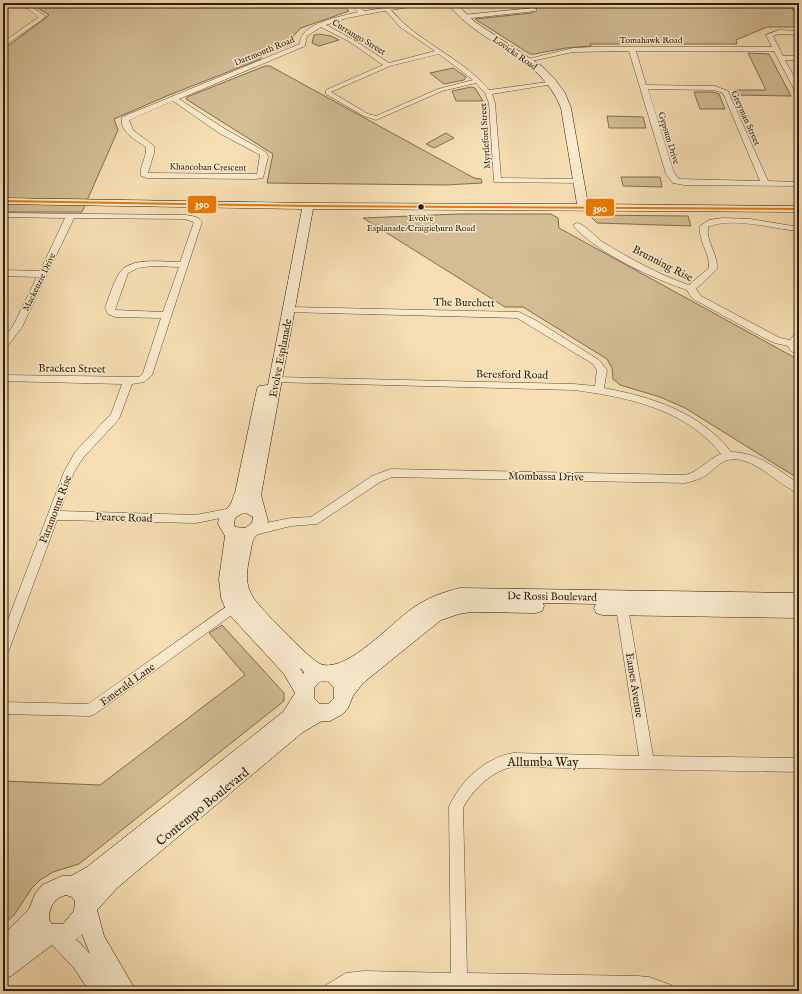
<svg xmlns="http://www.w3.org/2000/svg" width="802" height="994" font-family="'IM FELL English',serif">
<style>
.green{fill:#d3bd95;stroke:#7e6d50}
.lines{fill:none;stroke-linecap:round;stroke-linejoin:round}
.street-casing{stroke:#5d4d34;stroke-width:1}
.secondary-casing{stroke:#2a1d0a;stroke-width:1}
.street{fill:#f9eacd;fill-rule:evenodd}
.secondary{fill:#f9eacd;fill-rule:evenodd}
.bus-1-casing{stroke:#f9eacd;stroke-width:3}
.bus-1{fill:#ea7801;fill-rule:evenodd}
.bus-dot{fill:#2a1d0a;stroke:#f9eacd;stroke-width:1.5}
.labels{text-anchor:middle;stroke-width:3;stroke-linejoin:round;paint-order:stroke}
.far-street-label{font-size:9px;fill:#2a1d0a;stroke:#f9eacd}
.far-bus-label{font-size:9px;fill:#2a1d0a;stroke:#f9eacd}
.street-label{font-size:11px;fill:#2a1d0a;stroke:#f9eacd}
.near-street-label{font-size:13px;fill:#2a1d0a;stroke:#f9eacd}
.line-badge{stroke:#f9eacd;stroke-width:1.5}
.badge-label{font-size:11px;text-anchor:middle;font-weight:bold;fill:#fff}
</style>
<rect width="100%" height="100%" fill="#f6deb2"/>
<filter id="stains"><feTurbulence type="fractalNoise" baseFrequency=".005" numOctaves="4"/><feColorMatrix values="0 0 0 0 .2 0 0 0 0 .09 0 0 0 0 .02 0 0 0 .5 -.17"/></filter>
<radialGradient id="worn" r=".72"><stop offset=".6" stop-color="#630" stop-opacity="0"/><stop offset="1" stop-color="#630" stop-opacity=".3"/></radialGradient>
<!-- green -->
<path class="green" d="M 30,3 L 341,3 L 349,11 L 301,28 L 294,35 L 292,44 L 261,56 L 261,59 L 169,95 L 114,119 L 118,130 L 82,212 L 3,212 L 3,50 L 49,15 Z
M 537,3 L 789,3 L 799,20 L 799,27 L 767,27 L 736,40 L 737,44 L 590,44 L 591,46 L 566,48 L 534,54 L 530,54 L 475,19 L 532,13 L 538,7 Z
M 319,34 L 331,36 L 339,40 L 319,46 L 312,43 L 314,35 Z
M 748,53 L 769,54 L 791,96 L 736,95 L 734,90 L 766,90 Z
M 265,66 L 270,66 L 474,178 L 481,179 L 482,183 L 446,185 L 267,183 L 273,154 L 186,99 L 187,97 Z
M 453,68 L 466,77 L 464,80 L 444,84 L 430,73 Z
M 471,87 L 475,88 L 483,101 L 456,101 L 452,91 Z
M 694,92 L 713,92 L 719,94 L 725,109 L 700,109 Z
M 607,116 L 643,117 L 646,128 L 609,128 Z
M 446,133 L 454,138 L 434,148 L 426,144 Z
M 621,177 L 660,177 L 662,187 L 623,186 Z
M 458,214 L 551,214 L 558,218 L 559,228 L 799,360 L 799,479 L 685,408 L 660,397 L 620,385 L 613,379 L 612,368 L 607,359 L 523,307 L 505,307 L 363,218 Z
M 589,215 L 688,216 L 691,226 L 597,223 Z
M 222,625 L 284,693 L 284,701 L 79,864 L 53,872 L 40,880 L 32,888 L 14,915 L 3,925 L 3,781 L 100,785 L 245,675 L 209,633 Z"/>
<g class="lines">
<!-- street casing -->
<g class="street-casing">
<path id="street" d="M 19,3 L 26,3 L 45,16 L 43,19 L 3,47 L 3,42 L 39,17 Z
M 350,3 L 356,3 L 364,11 L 417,3 L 433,3 L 391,10 C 418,43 462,57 489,90 L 555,81 L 556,82 L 553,84 L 492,94 L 495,103 L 501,178 L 578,179 L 581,179 L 581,183 L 494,182 L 489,103 L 485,93 L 476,83 L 442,91 L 376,120 L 364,116 L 326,94 L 326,90 L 383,65 L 350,42 L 321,27 L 307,36 L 305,46 L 179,99 L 225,129 L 266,152 L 268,157 L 263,178 L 255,179 L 147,178 L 141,176 C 139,167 147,157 146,147 C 137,141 118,131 122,117 L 300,44 C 299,23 343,16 358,12 ZM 384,11 L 386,11 L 400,27 L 435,51 L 389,63 L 354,40 L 326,25 L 347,18 ZM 439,54 L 473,80 L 438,89 L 376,116 L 368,114 L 331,92 L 390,66 ZM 173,101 L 219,133 L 260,155 L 257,174 L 148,173 L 154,153 L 154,146 L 133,130 L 129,120 Z
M 534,8 L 536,9 L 536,11 L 463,19 L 460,17 L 463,15 Z
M 779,30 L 799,31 L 799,35 L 779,34 L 773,36 L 783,56 L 799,56 L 799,60 L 785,60 L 799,86 L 799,95 L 796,93 L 774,51 L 636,51 L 646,85 L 715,86 L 728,91 L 768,181 L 799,182 L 799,186 L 684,185 L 673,183 L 666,174 L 629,51 L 573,52 L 527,62 L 524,60 L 573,48 L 592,47 L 772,47 L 766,35 ZM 648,89 L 714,90 L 723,93 L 760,181 L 679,179 L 674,173 Z
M 3,213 L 185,215 C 192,216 198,216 202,222 L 152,375 L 144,382 L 132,384 L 119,419 L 83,458 L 74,472 L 60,511 L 196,515 L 231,508 L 235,509 L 237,512 L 235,515 L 231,516 L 196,523 L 57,520 L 9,650 L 7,654 L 3,656 L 3,633 L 64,472 L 75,452 L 111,414 L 122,384 L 3,381 L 3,375 L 139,377 L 143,373 L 161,318 L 115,317 L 108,314 L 105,308 C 109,298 114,279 121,271 C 132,257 164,262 180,262 L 194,222 L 185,219 L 74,218 L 22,327 L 6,348 L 3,349 L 3,339 L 13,326 L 37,277 L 3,276 L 3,270 L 40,271 L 65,218 L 3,217 ZM 152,266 L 179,267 L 163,312 L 115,310 L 128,273 L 138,268 Z
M 723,218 L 750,219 L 799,227 L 799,231 C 772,229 733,216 708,227 C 706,242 718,254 717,269 L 696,289 L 701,296 L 780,338 L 790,340 L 796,332 L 799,331 L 799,340 L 797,343 L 799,348 L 799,356 L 790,350 L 788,346 L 775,343 L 766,339 L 695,300 L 691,297 L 687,290 C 656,280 593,251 573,225 L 577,223 C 584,224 595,236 601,241 C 629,258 659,275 689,285 L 709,268 C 710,253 698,241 700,226 L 709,220 Z
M 289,307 L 519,312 L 537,321 L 599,360 L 607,370 L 604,388 C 652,397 700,412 731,452 C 757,452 779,470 799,484 L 799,493 C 778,486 753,454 728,460 C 720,462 714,469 708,474 C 701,479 693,481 685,483 L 392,477 L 380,482 L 317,524 L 291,526 L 255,535 L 251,533 L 249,530 L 251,527 L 255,525 L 291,518 L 311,517 L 372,476 L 391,469 L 685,475 C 699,472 708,459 721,454 C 686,409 627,397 574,390 L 273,382 L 271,380 L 273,378 L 276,377 L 574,384 L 595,386 L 597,370 L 593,364 L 517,318 L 286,312 L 284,310 Z
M 233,602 L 237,603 L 239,607 L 237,611 L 95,714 L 90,716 L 3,714 L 3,702 L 88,704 Z
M 622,603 L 626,604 L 628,608 L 653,756 L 799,758 L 799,772 L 513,767 C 493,770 472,790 463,808 L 467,973 L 638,976 L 649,977 L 671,985 L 673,991 L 495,989 L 495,991 L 479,991 L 479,989 L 364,987 L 349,989 L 346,991 L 324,991 L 326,985 L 346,973 L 364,971 L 451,973 L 449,807 C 460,781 485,758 513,753 L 639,756 L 616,608 L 618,604 Z"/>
</g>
<!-- secondary casing -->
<g class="secondary-casing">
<path id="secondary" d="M 447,3 L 455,3 L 475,22 L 543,67 L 554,78 L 565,93 L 571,108 L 588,204 L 799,206 L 799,212 L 313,209 L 261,495 L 268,521 C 264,531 261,531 255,537 C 252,540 251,550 250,555 C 243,586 248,594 269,616 C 278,625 313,663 323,665 C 350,670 391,623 413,608 C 427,598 443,592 460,588 L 799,593 L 799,618 L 602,615 L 596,613 L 594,608 L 596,604 L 543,603 L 544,606 L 542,611 L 536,613 L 471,612 L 459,614 L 441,620 L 363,683 L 353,696 L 348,708 L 343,714 L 330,721 L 322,721 L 303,732 L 117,888 L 97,910 L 104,936 L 136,991 L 89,991 L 74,968 L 52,945 L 11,976 L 3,979 L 3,935 L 29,909 L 35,894 L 42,885 L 62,876 L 71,876 L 87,867 L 283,712 L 295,693 L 284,674 L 227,612 L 221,598 L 219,579 L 225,536 L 218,524 C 219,514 224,512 230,505 C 232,503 233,496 235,493 L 257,389 L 259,386 L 268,385 L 302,209 L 3,204 L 3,198 L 308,203 L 577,204 L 561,108 C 539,53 481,47 447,3 ZM 246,513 L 253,517 L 252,523 L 245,528 L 235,527 L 234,524 L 235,518 L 241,514 ZM 300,668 L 304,672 L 303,674 ZM 328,681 L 334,688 L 334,698 L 328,704 L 320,704 L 314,698 L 314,688 L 319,682 ZM 66,895 L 72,897 L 75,901 L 74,911 L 63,924 L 52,924 L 49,920 C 49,908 53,898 66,895 ZM 82,934 L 90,954 L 76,939 Z"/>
</g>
<!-- street -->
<use href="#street" class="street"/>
<!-- secondary -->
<use href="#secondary" class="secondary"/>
<!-- bus-1 casing -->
<g class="bus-1-casing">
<path id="bus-1" d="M 3,200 L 308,205 L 799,208 L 799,210 L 308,207 L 3,202 Z"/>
</g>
<!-- bus-1 -->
<use href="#bus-1" class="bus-1"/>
</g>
<!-- markers -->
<circle class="bus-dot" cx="421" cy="207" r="3.5"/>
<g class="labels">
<!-- far-street labels -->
<g class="far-street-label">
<text transform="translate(359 37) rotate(31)" y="3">Currango Street</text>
<text x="651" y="43">Tomahawk Road</text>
<text transform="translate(264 51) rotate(-22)" y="3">Dartmouth Road</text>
<text transform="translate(515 53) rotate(35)" y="3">Lovicks Road</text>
<text transform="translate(746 118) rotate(66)" y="3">Greyman Street</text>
<text transform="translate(485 136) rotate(-94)" y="3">Myrtleford Street</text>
<text transform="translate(669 138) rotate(73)" y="3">Gypsum Drive</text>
<text transform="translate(208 167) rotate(1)" y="3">Khancoban Crescent</text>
<text transform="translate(39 282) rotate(-64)" y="3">Mackenzie Drive</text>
</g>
<!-- far-bus labels -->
<g class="far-bus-label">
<text x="421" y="221">Evolve<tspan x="421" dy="10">Esplanade/Craigieburn Road</tspan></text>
</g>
<!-- street labels -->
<g class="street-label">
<text transform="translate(663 263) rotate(27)" y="4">Brunning Rise</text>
<text transform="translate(464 302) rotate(1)" y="4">The Burchett</text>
<text transform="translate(280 358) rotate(-79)" y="4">Evolve Esplanade</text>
<text transform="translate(72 368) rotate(1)" y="4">Bracken Street</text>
<text transform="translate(512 374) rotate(1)" y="4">Beresford Road</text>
<text transform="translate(546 476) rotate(1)" y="4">Mombassa Drive</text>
<text transform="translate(55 509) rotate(-69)" y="4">Paramount Rise</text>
<text transform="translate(124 517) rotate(2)" y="4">Pearce Road</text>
<text transform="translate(552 596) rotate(1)" y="4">De Rossi Boulevard</text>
<text transform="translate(127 684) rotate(-36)" y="4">Emerald Lane</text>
<text transform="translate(635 685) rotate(81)" y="4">Eames Avenue</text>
</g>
<!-- near-street labels -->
<g class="near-street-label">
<text x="543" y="766">Allumba Way</text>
<text transform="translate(202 806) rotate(-39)" y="5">Contempo Boulevard</text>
</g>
</g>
<g class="line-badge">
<rect x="187" y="195" width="30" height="19" rx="4" fill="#ea7801"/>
<rect x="585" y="198" width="30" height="19" rx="4" fill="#ea7801"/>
</g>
<g class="badge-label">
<text x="202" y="208">390</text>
<text x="600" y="212">390</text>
</g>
<!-- margin -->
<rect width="802" height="994" fill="none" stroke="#f6deb2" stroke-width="16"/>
<rect x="4" y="4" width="794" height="986" fill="none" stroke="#2a1d0a" stroke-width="2"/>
<rect x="8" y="8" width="786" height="978" fill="none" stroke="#2a1d0a"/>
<rect width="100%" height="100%" filter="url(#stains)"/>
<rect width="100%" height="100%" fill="url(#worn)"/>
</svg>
